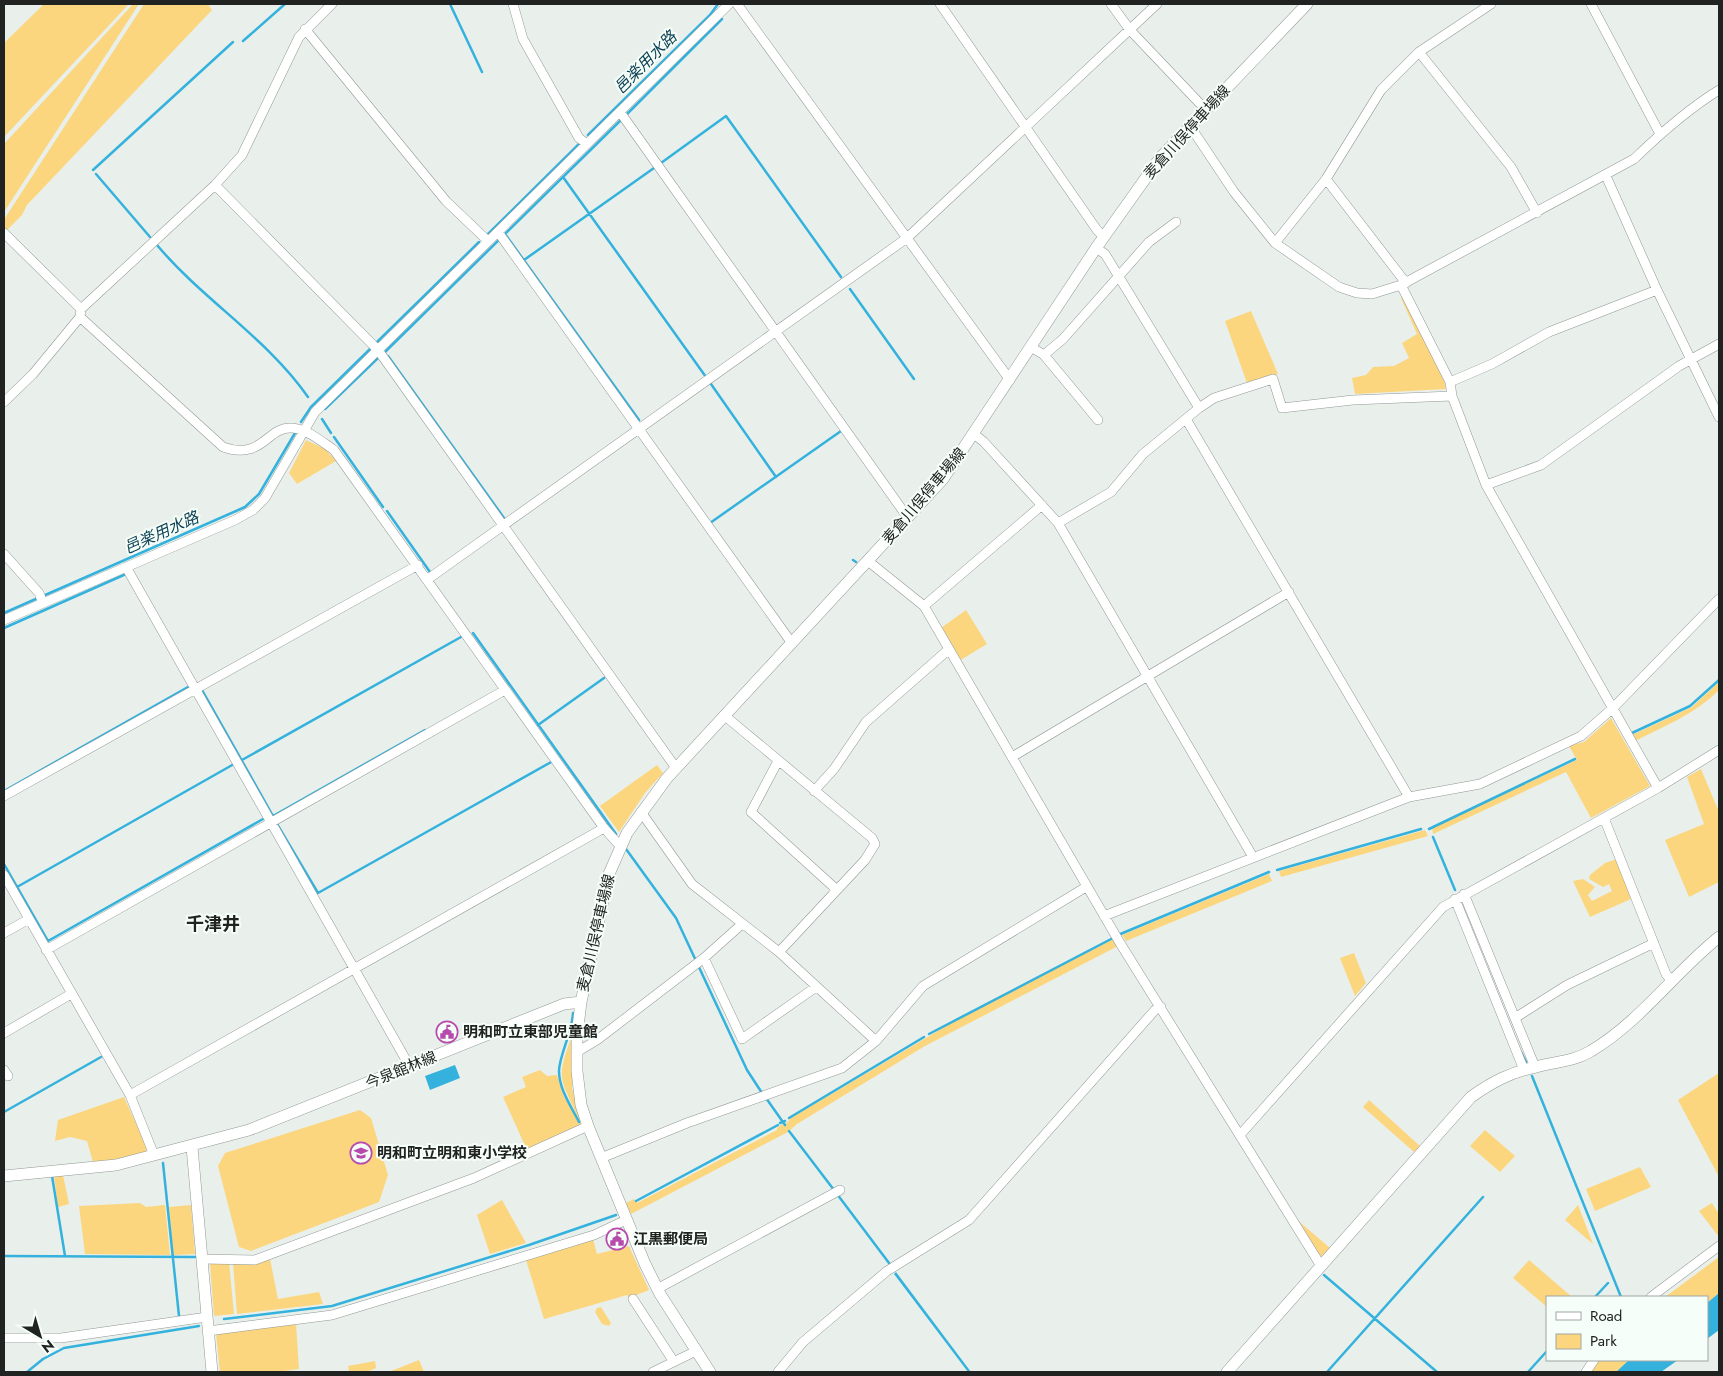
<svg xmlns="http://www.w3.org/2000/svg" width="1723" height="1376" font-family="Jost,'Noto Sans JP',sans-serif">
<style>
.green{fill:#fbd67e}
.water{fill:#34b2dd}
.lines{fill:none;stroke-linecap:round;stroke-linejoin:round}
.stream{stroke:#34b2dd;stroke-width:2.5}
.street-casing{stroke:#929894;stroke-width:10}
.secondary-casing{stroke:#929894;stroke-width:12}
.street{stroke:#fff;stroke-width:9}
.secondary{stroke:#fff;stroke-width:11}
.labels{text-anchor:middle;stroke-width:4;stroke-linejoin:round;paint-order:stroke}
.street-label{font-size:15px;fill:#202321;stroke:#f6fef9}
.poi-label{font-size:15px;font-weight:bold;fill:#202321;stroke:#f6fef9;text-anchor:start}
.water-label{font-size:16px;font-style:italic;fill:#104456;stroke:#f6fef9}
.quarter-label{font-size:18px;font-weight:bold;fill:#202321;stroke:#f6fef9}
</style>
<rect width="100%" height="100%" fill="#e9f0eb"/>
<!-- green -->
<path class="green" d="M 44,4 L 129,4 L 4,137 L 4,43 Z
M 133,4 L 139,4 L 4,212 L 4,144 Z
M 144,4 L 208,4 L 212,10 L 27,205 L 22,215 L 7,230 L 4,227 L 5,218 Z
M 1404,296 L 1442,373 L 1446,389 L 1355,394 L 1352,378 L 1366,375 L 1373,367 L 1394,366 L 1409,358 L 1402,343 L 1417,334 L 1401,298 Z
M 1251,311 L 1278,374 L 1247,383 L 1225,321 Z
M 306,440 L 325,449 L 336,461 L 297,484 L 289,473 Z
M 966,610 L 987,644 L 959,661 L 941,628 Z
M 1719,682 L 1719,690 C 1695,714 1665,726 1635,741 L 1632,735 L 1692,707 Z
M 1611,718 L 1650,786 L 1591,818 L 1566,772 L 1433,834 L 1432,827 L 1577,760 L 1569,746 L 1584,742 Z
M 657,765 L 663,773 L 645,793 L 619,832 L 600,806 Z
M 1701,769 L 1719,812 L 1719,882 L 1689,897 L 1665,840 L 1704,824 L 1687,777 Z
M 1425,830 L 1428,836 L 1281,877 L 1279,871 Z
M 1617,859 L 1631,899 L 1590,917 L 1573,881 L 1583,879 L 1595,887 L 1588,895 L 1592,901 L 1612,891 L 1609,884 L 1603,887 L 1589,879 L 1590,875 L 1605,863 Z
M 1269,874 L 1272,881 L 1126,941 L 1122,935 Z
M 1113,939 L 1118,946 L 925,1046 L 797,1124 L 788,1132 L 631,1214 L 626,1203 L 634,1199 L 637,1203 L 777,1130 L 777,1128 L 782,1124 L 784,1126 L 791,1118 L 958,1019 Z
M 1354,953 L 1366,983 L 1355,996 L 1340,958 Z
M 572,1036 L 572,1088 L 581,1125 L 527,1150 L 503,1097 L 526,1087 L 522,1077 L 540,1070 L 547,1076 L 557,1075 L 564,1097 L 580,1122 C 562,1079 554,1083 572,1036 Z
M 1719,1073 L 1719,1177 L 1678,1100 Z
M 124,1097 L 147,1148 L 146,1152 L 118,1159 L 93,1162 L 87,1141 L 70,1137 L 55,1141 L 58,1120 Z
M 1369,1100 L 1420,1146 L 1414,1152 L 1363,1107 Z
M 360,1110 L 371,1118 L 388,1175 L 379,1202 L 251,1251 L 239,1247 L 218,1166 L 225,1153 Z
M 1485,1130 L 1515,1156 L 1500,1172 L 1470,1146 Z
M 1640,1167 L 1651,1187 L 1595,1211 L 1586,1189 Z
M 63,1175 L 69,1204 L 58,1207 L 54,1176 Z
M 502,1200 L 526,1243 L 490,1254 L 477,1215 Z
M 140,1203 L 146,1207 L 165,1205 L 170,1255 L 85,1254 L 79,1206 Z
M 1712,1203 L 1719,1214 L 1719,1237 L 1699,1211 Z
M 191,1205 L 195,1254 L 173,1255 L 169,1207 Z
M 1578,1205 L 1593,1244 L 1565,1220 Z
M 1295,1218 L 1330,1248 L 1322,1256 L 1318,1255 Z
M 593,1239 L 597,1254 L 629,1246 L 649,1290 L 629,1298 L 627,1295 L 544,1319 L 526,1260 Z
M 1719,1257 L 1719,1293 L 1707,1303 L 1707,1297 L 1665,1297 Z
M 270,1259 L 278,1299 L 319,1292 L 323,1304 L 237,1314 L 233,1264 L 256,1264 Z
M 1529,1260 L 1572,1297 L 1547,1297 L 1547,1307 L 1513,1278 Z
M 229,1262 L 234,1314 L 214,1316 L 210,1263 Z
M 601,1307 L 611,1323 L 609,1326 L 602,1324 L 595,1312 L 597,1308 Z
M 296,1323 L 299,1369 L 276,1372 L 220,1372 L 216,1334 Z
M 419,1360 L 424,1372 L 391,1372 L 391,1371 Z
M 1596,1360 L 1629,1360 L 1616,1372 L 1588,1372 Z
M 375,1361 L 376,1368 L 367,1372 L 349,1372 L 348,1366 Z"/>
<!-- water -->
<path class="water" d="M 455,1065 L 460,1078 L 430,1090 L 425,1076 Z
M 896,1272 L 971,1372 L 968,1372 L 894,1274 Z
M 1719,1293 L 1719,1330 L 1707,1339 L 1707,1303 Z
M 1629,1360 L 1678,1360 L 1661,1372 L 1616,1372 Z"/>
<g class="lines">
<!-- stream -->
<path class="stream" d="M 450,4 L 482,72
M 243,41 L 285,4
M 626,115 L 722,19
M 588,135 L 710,15 L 718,4
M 661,163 L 726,116 L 841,277
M 93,170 L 233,42
M 96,174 L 150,237
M 563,177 L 706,377
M 505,234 L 639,420
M 486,236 L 580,143
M 157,245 C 203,300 267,338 308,397
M 524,260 L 654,168
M 850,289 L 914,379
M 376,343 L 479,242
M 384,353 L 622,119
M 388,356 L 504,518
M 711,384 L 776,477
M 325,409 L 379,357
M 322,419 L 331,433
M 301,422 L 311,407 L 370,349
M 334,437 L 383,507
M 387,511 L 430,572
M 710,523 L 841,431
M 853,560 L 856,562
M 43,596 L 245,507 L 259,494 L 295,433
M 4,613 L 38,598
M 4,628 L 126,574
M 473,633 L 616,834
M 202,690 L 273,816 L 425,730
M 538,725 L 604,678
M 1632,733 L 1690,706 L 1719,680
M 242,760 L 461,637
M 4,791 L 188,687
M 277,824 L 318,893 L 553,761
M 1429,829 L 1575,759
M 1433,837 L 1455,890
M 626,849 L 676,918 L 747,1070 L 762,1093
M 4,864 L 48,941 L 263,819
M 1277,870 L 1421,829
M 17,887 L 234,764
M 1118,935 L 1269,872
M 573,1013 C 572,1033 559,1056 559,1071 C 559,1089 571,1106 579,1122
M 929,1034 L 1113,938
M 1521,1052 L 1526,1062
M 1532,1076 L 1621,1297
M 766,1098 L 785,1125
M 4,1112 L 101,1057
M 789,1118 L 924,1037
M 780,1123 L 785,1121
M 789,1131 L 834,1190
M 163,1163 L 179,1316
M 52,1176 L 65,1256
M 837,1194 L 889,1263
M 636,1201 L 778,1125
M 4,1256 L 195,1257
M 1324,1275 L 1437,1372
M 1595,1297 L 1608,1283
M 224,1319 L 332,1306 L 529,1245 L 616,1215
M 27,1372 L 43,1359 L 64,1348 L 199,1326
M 1327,1372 L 1483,1197
M 1528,1372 L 1547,1351"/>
<!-- street casing -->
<g class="street-casing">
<path id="street" d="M 513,4 L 523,39 L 579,138 L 587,144
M 737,4 L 1010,380
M 940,4 L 1097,230 L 1104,237
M 1111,4 L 1130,30 L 1206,110
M 1591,4 L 1660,134
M 305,29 L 446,201 L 488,241
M 1419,52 L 1511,167 L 1537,213
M 620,112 L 908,518
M 1190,126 L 1234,192 L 1275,243 L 1339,287 L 1357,293 L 1372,294 L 1401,285 L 1634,159 C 1661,133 1688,109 1719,90
M 1606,176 L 1657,290 L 1719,417
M 1326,179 L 1406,283
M 215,185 L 378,350 L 676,768
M 498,232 L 791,642
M 4,233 L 81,309
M 1275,243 L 1326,179 L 1381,90 L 1419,52 L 1491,4
M 1401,285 L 1450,382 L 1452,396 L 1486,485 L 1658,788
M 80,317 L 223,447 C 263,461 267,426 292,428 C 307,429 321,441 334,450 L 604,828 L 620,846
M 1031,347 L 1044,355 L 1098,420
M 1044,355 L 1063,339 L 1149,242 L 1176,222
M 1450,382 L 1492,364 L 1549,332 L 1657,290
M 4,402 L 33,374 L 80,317 L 81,309 L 215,185 L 242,155 L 299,37 L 332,4
M 1199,408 L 1214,398 L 1273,379 L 1282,408 L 1353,400 L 1452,396
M 1186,419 L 1409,797
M 974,434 L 984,442 L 1058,523 L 1253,857
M 1486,485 L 1541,465 L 1679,366 L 1719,344
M 1058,523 L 1111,492 L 1143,454 L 1199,408 L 1105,254 L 1096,248
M 4,554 L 39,593 L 43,603
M 868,561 L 924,606 L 1120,943 L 1321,1266
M 126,567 L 410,1067
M 428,579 L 907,238 L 1157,4
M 924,606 L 1042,505
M 4,620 L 235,520 L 253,510 L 265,498 L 315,412 L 729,4
M 725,716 L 872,838 L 875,844 L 865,860 L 779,952
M 1012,757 L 1289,592
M 778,761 L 751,812 L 837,890
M 814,791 L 834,769 L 866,722 L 948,650
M 4,796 L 418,565
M 641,812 L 692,884 L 779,952 L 876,1041
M 1604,818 L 1666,974 L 1671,980
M 4,875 L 130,1095 L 154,1155
M 1464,894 L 1535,1067
M 1455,899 L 1524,1070
M 1104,916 L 1409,797 L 1480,784 L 1581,736 L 1613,708 L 1719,599
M 4,933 L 29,919
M 46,950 L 505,690
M 704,958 L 742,1039 L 816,987
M 1515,1018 L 1567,985 L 1654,943
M 4,1033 L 71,994
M 577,1052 L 597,1040 L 704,958 L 742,924
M 4,1070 L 8,1076
M 130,1095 L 604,828
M 1240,1135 L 1443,907 L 1658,788 L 1719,750
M 601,1158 L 687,1123 L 842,1068 L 876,1041 L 923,986 L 1086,887
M 202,1259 L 255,1260 L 474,1178 L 588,1126
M 657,1289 L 840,1190
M 1651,1297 L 1719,1246
M 633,1299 L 674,1362
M 208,1331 L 332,1315 L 594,1235 L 626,1220
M 4,1338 L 61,1338 L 207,1317
M 653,1372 L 696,1351
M 778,1372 L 803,1342 L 887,1271 L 969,1220 L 1155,1010 L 1161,1007
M 1586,1372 L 1594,1360"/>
</g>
<!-- secondary casing -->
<g class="secondary-casing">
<path id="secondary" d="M 192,1147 L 212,1372
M 4,1176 L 116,1165 L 249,1130 L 564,1004 L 581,1002
M 710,1372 L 660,1294 L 645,1264 L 588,1126 L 581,1105 L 577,1071 L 577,1035 L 581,1002 L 609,874 L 627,833 L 667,778 L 943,479 L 1096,248 L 1160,158 L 1307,4
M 1227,1372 L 1471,1097 C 1492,1082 1511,1072 1536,1067 C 1555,1062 1575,1061 1591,1051 C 1640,1022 1675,972 1719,937"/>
</g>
<!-- street -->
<use href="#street" class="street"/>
<!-- secondary -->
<use href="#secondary" class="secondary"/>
</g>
<!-- icons -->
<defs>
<g id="civic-ring" transform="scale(1.125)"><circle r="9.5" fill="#f6fef9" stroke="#b64bad" stroke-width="1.5"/><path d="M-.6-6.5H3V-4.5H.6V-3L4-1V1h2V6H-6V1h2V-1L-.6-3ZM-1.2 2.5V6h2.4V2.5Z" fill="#b64bad"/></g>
<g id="school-ring" transform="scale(1.125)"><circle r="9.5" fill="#f6fef9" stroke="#b64bad" stroke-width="1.5"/><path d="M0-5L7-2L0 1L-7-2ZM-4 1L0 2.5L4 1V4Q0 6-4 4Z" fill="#b64bad"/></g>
</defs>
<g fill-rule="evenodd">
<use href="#civic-ring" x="447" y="1032"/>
<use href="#school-ring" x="361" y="1153"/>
<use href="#civic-ring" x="617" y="1239"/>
</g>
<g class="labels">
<!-- street labels -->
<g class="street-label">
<text transform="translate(1187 132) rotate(-48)" y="5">麦倉川俣停車場線</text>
<text transform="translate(924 496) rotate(-50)" y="5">麦倉川俣停車場線</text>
<text transform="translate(596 933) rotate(-77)" y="5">麦倉川俣停車場線</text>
<text transform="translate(401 1070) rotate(-22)" y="5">今泉館林線</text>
</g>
<!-- poi labels -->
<g class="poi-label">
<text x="463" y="1037">明和町立東部児童館</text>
<text x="377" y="1158">明和町立明和東小学校</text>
<text x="633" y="1244">江黒郵便局</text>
</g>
<!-- water labels -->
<g class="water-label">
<text transform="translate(645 62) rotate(-45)" y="6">邑楽用水路</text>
<text transform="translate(161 532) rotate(-24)" y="6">邑楽用水路</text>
</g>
<!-- quarter labels -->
<g class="quarter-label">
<text x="213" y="930">千津井</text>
</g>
</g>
<!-- border -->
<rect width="1723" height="1376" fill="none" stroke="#202321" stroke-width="10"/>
<!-- legend -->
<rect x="1546" y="1296" width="162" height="65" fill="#f6fef9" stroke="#a0a6a3"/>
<rect x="1556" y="1312" width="25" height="8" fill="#ffffff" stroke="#a0a6a3"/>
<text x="1590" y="1321" font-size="15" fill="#202321">Road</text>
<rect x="1556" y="1334" width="25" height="15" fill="#fbd67e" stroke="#a0a6a3"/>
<text x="1590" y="1346" font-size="15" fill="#202321">Park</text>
<!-- north arrow -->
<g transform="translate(40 1336) rotate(142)" stroke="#f6fef9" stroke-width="4" paint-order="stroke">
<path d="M0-4L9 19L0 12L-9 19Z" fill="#202321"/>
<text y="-8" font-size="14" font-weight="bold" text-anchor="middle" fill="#202321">N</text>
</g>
</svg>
